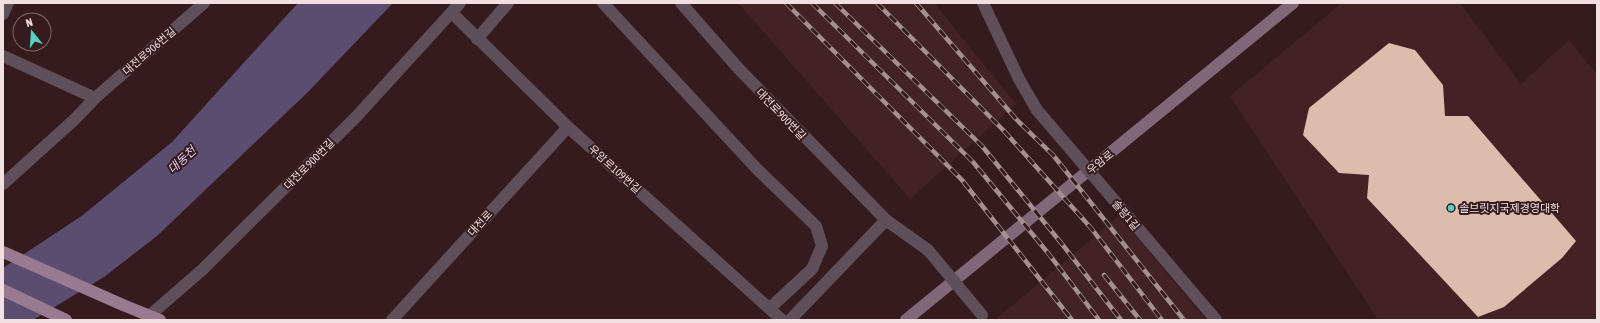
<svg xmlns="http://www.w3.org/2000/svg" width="1600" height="323" font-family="'Asap Condensed','Noto Sans KR',sans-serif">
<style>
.built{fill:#432226}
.water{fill:#5b4d6f}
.building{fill:#dcbcad}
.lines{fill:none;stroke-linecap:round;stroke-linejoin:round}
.street{stroke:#5f4f5a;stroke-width:12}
.secondary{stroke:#806878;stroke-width:12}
.primary{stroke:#997a90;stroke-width:12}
.rail-casing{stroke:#a48f91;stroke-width:4.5}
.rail{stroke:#351b1e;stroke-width:3;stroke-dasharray:9;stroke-linecap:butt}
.street-bridge{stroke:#5f4f5a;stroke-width:12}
.poi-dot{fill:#59cebf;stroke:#351b1e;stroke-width:1.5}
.labels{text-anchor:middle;stroke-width:4;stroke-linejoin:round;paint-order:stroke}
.street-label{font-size:11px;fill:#f2dfe1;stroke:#351b1e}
.poi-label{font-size:11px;fill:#f2dfe1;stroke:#351b1e;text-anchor:start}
.water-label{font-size:12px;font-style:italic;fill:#e1cdfe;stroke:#351b1e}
</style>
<rect width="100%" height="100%" fill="#351b1e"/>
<!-- built -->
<path class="built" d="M 738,3 L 934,3 L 1016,104 L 910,199 Z
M 1342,3 L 1460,3 L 1521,84 L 1569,40 L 1597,75 L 1597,320 L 1378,320 L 1230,96 Z
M 1119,216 L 1206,320 L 995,320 Z"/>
<!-- water -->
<path class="water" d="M 298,3 L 393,3 L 308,92 L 157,236 L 104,277 L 33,320 L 3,320 L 3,268 L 83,215 L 172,142 Z"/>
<!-- building -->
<path class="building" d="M 1389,43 L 1415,50 L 1443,85 L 1445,116 L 1468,116 L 1576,241 L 1562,258 L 1504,307 L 1478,317 L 1367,198 L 1369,175 L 1339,173 L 1303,135 L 1309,108 Z"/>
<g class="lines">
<!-- street -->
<path class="street" d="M 603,3 L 757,169 L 816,226 L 822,246 L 812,269 L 770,308
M 681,3 L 738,68 L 886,220 L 928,250
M 983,3 L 1019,79 L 1037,110
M 452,13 L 568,127 L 782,320
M 3,14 L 8,3
M 477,39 L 508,3
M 3,56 L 95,98
M 3,184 L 75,119 L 95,98 L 204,3
M 1120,207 L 1216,320
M 149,316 L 202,270 L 356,117 L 460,3
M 392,320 L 568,127
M 790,320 L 886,220"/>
<!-- secondary -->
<path class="secondary" d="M 906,320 L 1293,3"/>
<!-- primary -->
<path class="primary" d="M 3,252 L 123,305 L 160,320
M 3,290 L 66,320"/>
<!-- rail casing -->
<g class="rail-casing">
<path id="rail" d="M 786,3 L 962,180 L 1072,320
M 812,3 L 973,162 L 1048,253 L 1099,320
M 835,3 L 982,146 L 1062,244 L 1121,320
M 877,3 L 1005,132 L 1091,228 L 1162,320
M 916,3 L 1016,119 L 1053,155 L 1184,320
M 1104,275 L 1140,320"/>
</g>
<!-- rail -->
<use href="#rail" class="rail"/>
<!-- street-bridge -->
<path class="street-bridge" d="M 1037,110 L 1120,207
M 928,250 L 982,315"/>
</g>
<!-- markers -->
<circle class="poi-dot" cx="1451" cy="208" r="4"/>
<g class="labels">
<!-- street labels -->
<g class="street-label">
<text transform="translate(149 51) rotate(-41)" y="4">대전로906번길</text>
<text transform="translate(781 114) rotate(46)" y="4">대전로900번길</text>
<text transform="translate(1100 162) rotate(-39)" y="4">우암로</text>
<text transform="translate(309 164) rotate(-45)" y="4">대전로900번길</text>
<text transform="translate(615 169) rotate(42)" y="4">우암로109번길</text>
<text transform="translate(1126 215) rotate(50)" y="4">솔랑1길</text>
<text transform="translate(480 223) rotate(-48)" y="4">대전로</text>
</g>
<!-- poi labels -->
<g class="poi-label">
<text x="1459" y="212">솔브릿지국제경영대학</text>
</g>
<!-- water labels -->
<g class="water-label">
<text transform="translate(182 160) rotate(-43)" y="4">대동천</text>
</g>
</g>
<!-- border -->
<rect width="1600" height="323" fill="none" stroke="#f2dfe1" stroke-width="8"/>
<!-- north arrow -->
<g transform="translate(32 32) rotate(343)"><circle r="19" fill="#351b1e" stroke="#81696c"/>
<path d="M0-3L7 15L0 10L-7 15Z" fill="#59cebf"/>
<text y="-6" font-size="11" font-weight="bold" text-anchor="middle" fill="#f2dfe1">N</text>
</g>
</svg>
